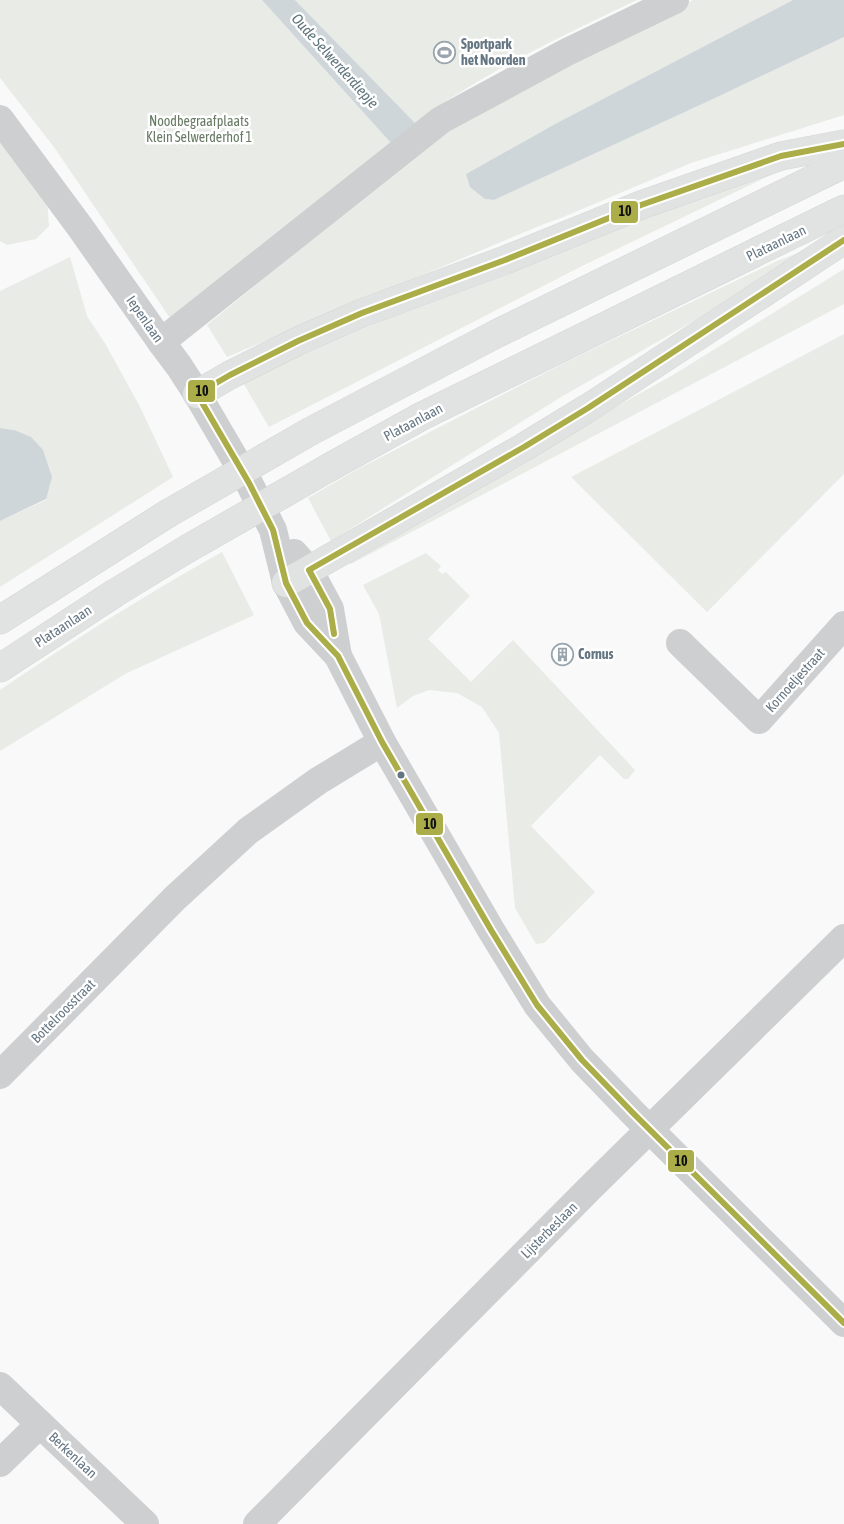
<svg xmlns="http://www.w3.org/2000/svg" width="844" height="1524" viewBox="0 0 844 1524" font-family="'Asap Condensed',sans-serif">
	<style>
		.green { fill: #e8ebe6 }
		.water { fill: #ced6d9 }
		.lines { fill: none; stroke-linecap: round; stroke-linejoin: round }
		.highway-casing { stroke: #d5d6d6; stroke-width: 29 }
		.minor { stroke: #cecfd0; stroke-width: 28 }
		.highway { stroke: #e1e2e2; stroke-width: 28 }
		.highway-bridge-casing { stroke: #d5d6d6; stroke-width: 29; stroke-linecap: butt }
		.highway-bridge { stroke: #e1e2e2; stroke-width: 28 }
		.bus-1-casing { stroke: #fff; stroke-width: 10 }
		.bus-1 { stroke: #aaad48; stroke-width: 6 }
		.bus-dot { fill: #657683; stroke: #fff; stroke-width: 2 }
		.labels { text-anchor: middle; stroke-width: 5; stroke-linejoin: round; paint-order: stroke }
		.poi-label { font-size: 14px; font-weight: bold; fill: #657683; stroke: #fff; text-anchor: start }
		.park-label { font-size: 14px; fill: #687a64; stroke: #fff }
		.street-label { font-size: 14px; fill: #657683; stroke: #fff }
		.water-label { font-size: 15px; font-style: italic; fill: #60757c; stroke: #fff }
		.line-badge { stroke: #fff; stroke-width: 2 }
		.pale-badge-label { font-size: 14px; text-anchor: middle; font-weight: bold; fill: #111 }
	</style>
	<rect width="100%" height="100%" fill="#f9f9f9"/>
	<g class="green">
		<polygon points="0,0 262,0 391,143 170,318 54,147 0,78"/>
		<path d="M 295,0 L 637,0 C 561,36 483,73 415,123 Z"/>
		<polygon points="693,0 793,0 555,124 466,174 485,199 494,200 713,99 844,37 844,115 691,163 561,218 544,224 227,357 207,325 451,126 585,52"/>
		<polygon points="0,137 47,199 49,226 36,239 7,245 0,241"/>
		<polygon points="804,159 586,264 269,427 242,381 436,297 575,241"/>
		<polygon points="844,235 561,397 331,541 308,498 358,469 566,362 777,261"/>
		<polygon points="70,257 87,316 106,345 140,407 173,477 0,587 0,521 46,500 14,430 0,428 0,291"/>
		<polygon points="844,269 844,304 351,564 347,557 673,375"/>
		<polygon points="844,334 844,474 707,612 571,477"/>
		<path d="M 222,552 L 254,615 L 125,674 L 0,751 L 0,690 C 72,641 145,595 222,552 Z"/>
		<polygon points="426,553 441,566 438,570 442,574 446,572 470,596 428,639 471,682 513,640 635,770 628,779 624,779 600,755 531,826 595,892 544,943 536,944 515,908 499,733 482,707 457,693 429,690 413,696 397,708 379,614 363,585"/>
	</g>
	<g class="water">
		<polygon points="262,0 295,0 415,123 391,143"/>
		<polygon points="793,0 844,0 844,37 713,99 494,200 485,199 470,187 466,174 555,124"/>
		<polygon points="0,428 14,430 31,437 43,450 52,477 46,499 0,521"/>
	</g>
	<g class="lines">
		<defs>
			<g id="highway">
				<polyline points="197,394 230,375 298,341 362,313 505,260 641,205 781,156 844,144"/>
				<polyline points="311,431 496,334 844,164"/>
				<polyline points="330,467 422,416 844,209"/>
				<polyline points="286,583 524,447 588,408 844,240"/>
				<polyline points="0,620 167,514"/>
				<polyline points="0,668 115,593 187,549"/>
			</g>
		</defs>
		<use href="#highway" class="highway-casing"/>
		<g class="minor">
			<polyline points="0,119 80,227 161,342 179,366 197,394 249,483 273,530 286,583 307,623 338,656 382,742 491,930 537,1005 582,1060 633,1113 844,1323"/>
			<polyline points="161,342 441,120 567,52 675,0"/>
			<polyline points="294,553 309,570 330,609 338,656"/>
			<polyline points="680,643 759,720 844,625"/>
			<polyline points="0,1075 175,898 248,831 318,781 382,742"/>
			<polyline points="0,1386 145,1524"/>
			<polyline points="0,1463 40,1424"/>
			<polyline points="257,1524 590,1188 844,938"/>
		</g>
		<use href="#highway" class="highway"/>
		<defs>
			<g id="highway-bridge">
				<polyline points="167,514 311,431"/>
				<polyline points="187,549 330,467"/>
			</g>
		</defs>
		<use href="#highway-bridge" class="highway-bridge-casing"/>
		<use href="#highway-bridge" class="highway-bridge"/>
		<defs>
			<g id="bus-1">
				<polyline points="844,144 781,156 641,205 505,260 362,313 298,341 230,375 197,394 249,483 273,530 286,583 307,623 338,656 382,742 491,930 537,1005 582,1060 633,1113 844,1323"/>
				<polyline points="334,634 330,609 309,570 524,447 588,408 844,240"/>
			</g>
		</defs>
		<use href="#bus-1" class="bus-1-casing"/>
		<use href="#bus-1" class="bus-1"/>
	</g>
	<defs>
		<symbol id="stadium-ring" viewBox="-11 -11 22 22"><circle r="9.5" fill="#fff" stroke="#99a4ac" stroke-width="1.5"/><path d="M0-5a6.5 5 0 1 0 0 10a6.5 5 0 1 0 0-10ZM-3.5-1.8h7v3.6h-7Z" fill="#99a4ac"/></symbol>
		<symbol id="building-ring" viewBox="-11 -11 22 22"><circle r="9.5" fill="#fff" stroke="#99a4ac" stroke-width="1.5"/><path d="M-4-6H4V6H1V3H-1V6H-4ZM-2.5-4.3h1.7v1.8h-1.7ZM.8-4.3h1.7v1.8H.8ZM-2.5-1h1.7V.8h-1.7ZM.8-1h1.7V.8H.8Z" fill="#99a4ac"/></symbol>
	</defs>
	<g fill-rule="evenodd">
		<use href="#stadium-ring" x="432" y="40" width="25" height="25"/>
		<use href="#building-ring" x="550" y="642" width="25" height="25"/>
	</g>
	<circle class="bus-dot" cx="401" cy="775" r="4.5"/>
	<g class="labels">
		<g class="poi-label">
			<text x="461" y="49">Sportpark<tspan x="461" dy="16">het Noorden</tspan></text>
			<text x="578" y="659">Cornus</text>
		</g>
		<g class="park-label">
			<text x="199" y="126">Noodbegraafplaats<tspan x="199" dy="16">Klein Selwerderhof 1</tspan></text>
		</g>
		<g class="street-label">
			<text transform="translate(776 243) rotate(-26)" y="5">Plataanlaan</text>
			<text transform="translate(145 319) rotate(55)" y="5">Iepenlaan</text>
			<text transform="translate(413 422) rotate(-28)" y="5">Plataanlaan</text>
			<text transform="translate(63 626) rotate(-33)" y="5">Plataanlaan</text>
			<text transform="translate(795 680) rotate(-48)" y="5">Kornoeljestraat</text>
			<text transform="translate(63 1011) rotate(-45)" y="5">Bottelroosstraat</text>
			<text transform="translate(549 1230) rotate(-45)" y="5">Lijsterbeslaan</text>
			<text transform="translate(73 1455) rotate(43)" y="5">Berkenlaan</text>
		</g>
		<g class="water-label">
			<text transform="translate(335 61) rotate(48)" y="5">Oude Selwerderdiepje</text>
		</g>
	</g>
	<g class="line-badge">
		<rect x="610" y="200" width="29" height="24" rx="5" fill="#aaad48"/>
		<rect x="187" y="379" width="29" height="24" rx="5" fill="#aaad48"/>
		<rect x="415" y="812" width="29" height="24" rx="5" fill="#aaad48"/>
		<rect x="667" y="1149" width="28" height="24" rx="5" fill="#aaad48"/>
	</g>
	<g class="pale-badge-label">
		<text x="625" y="216">10</text>
		<text x="202" y="396">10</text>
		<text x="430" y="829">10</text>
		<text x="681" y="1166">10</text>
	</g>
</svg>
